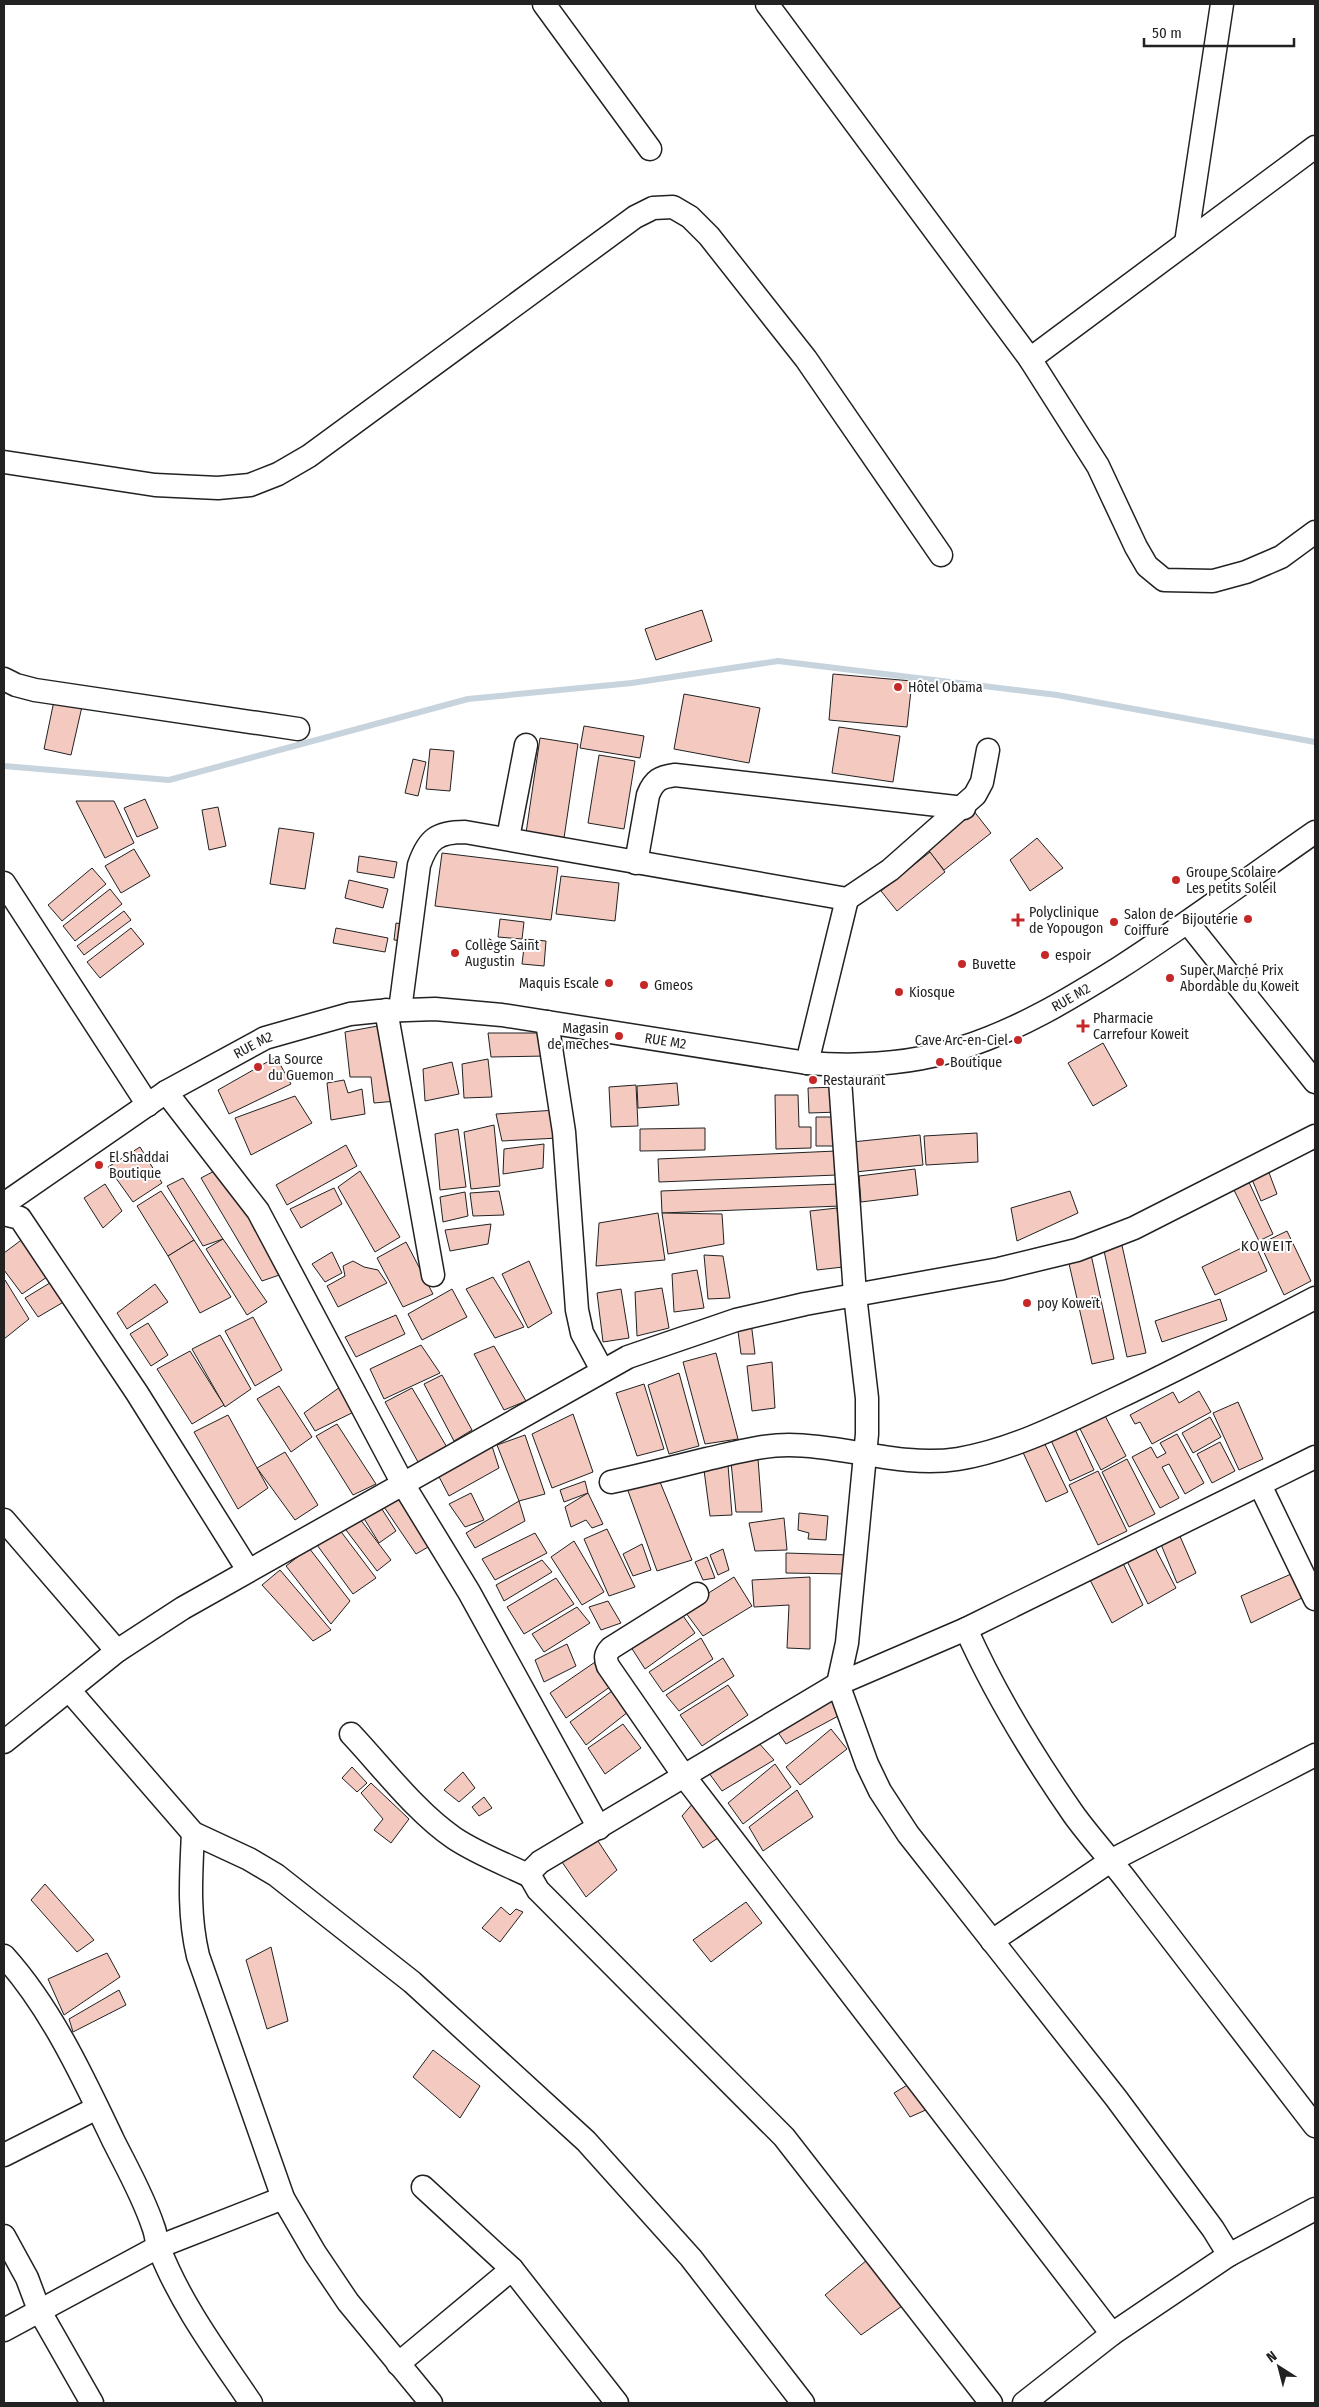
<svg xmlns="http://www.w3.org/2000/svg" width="1319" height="2407" viewBox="0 0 1319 2407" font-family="'Fira Sans Condensed',sans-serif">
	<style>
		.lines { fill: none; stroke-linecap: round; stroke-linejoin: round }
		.stream { stroke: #c7d3dd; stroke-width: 6 }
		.building { fill: #f3c9c0; stroke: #222 }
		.minor-casing { stroke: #222; stroke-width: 25 }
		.minor { stroke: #fff; stroke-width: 22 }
		.poi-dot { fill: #c62828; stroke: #fff; stroke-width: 2 }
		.labels { text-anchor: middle; stroke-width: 4; stroke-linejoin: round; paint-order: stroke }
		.poi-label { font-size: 14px; fill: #222; stroke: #fff; text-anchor: start }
		.street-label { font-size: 14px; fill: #222; stroke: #fff }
		.neighbourhood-label { font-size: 15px; letter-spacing: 1px; fill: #222; stroke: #fff }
	</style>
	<rect width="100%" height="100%" fill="#fff"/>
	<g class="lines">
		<polyline class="stream" points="4,766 169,780 468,699 632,683 778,661 1057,695 1315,742"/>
	</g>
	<g class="building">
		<polygon points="702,610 712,641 656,660 645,629"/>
		<polygon points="833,674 912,681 907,727 829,720"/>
		<polygon points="684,694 760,708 749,763 674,749"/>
		<polygon points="55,696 83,702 71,755 44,749"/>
		<polygon points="584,726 644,736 640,758 580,748"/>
		<polygon points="839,727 900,736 893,782 832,773"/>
		<polygon points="540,738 578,744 564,838 526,833"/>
		<polygon points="430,749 454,751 450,791 426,789"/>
		<polygon points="599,755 635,761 624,829 588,823"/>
		<polygon points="413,759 426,762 418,796 405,793"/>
		<polygon points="145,799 158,828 137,837 124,808"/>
		<polygon points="76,801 114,801 134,843 105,858"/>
		<polygon points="218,807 226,846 209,850 202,810"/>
		<polygon points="973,810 991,833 944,870 925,846"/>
		<polygon points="279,828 314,833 305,889 270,884"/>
		<polygon points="1037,838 1063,868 1030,891 1010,860"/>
		<polygon points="134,849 150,876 121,893 105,866"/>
		<polygon points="930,852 945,872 897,911 881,891"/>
		<polygon points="442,853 558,867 551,920 435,906"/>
		<polygon points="359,856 397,862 394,878 357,872"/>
		<polygon points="92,868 106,884 62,921 48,905"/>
		<polygon points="561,876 619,883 615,921 556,914"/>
		<polygon points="349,880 388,889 383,908 345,898"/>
		<polygon points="110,889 122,904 75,941 63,926"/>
		<polygon points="124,911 131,920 84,955 77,946"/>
		<polygon points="500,919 524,922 522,939 498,937"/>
		<polygon points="396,923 409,925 407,941 394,940"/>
		<polygon points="131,928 144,944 100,978 87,962"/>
		<polygon points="336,928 388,938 385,952 333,943"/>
		<polygon points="525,939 546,941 544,966 522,964"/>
		<polygon points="383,1025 397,1101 374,1103 371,1077 350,1077 345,1032"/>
		<polygon points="488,1033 543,1033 547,1056 491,1057"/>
		<polygon points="1103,1043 1127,1086 1093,1106 1068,1063"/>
		<polygon points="276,1057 291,1084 229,1114 218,1090"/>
		<polygon points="488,1059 492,1097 464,1098 462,1064"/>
		<polygon points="452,1062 459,1094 425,1101 423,1069"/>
		<polygon points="344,1080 348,1093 362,1089 365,1114 331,1120 327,1083"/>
		<polygon points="677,1083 679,1105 638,1108 637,1086"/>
		<polygon points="636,1085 638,1126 611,1127 609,1087"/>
		<polygon points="838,1087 839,1112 809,1113 808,1088"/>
		<polygon points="775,1095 798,1095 799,1127 811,1127 811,1148 776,1149"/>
		<polygon points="295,1096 312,1123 251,1155 235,1118"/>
		<polygon points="556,1110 558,1138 502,1141 496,1114"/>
		<polygon points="816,1117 836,1117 837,1146 816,1146"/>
		<polygon points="494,1125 500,1186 471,1189 464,1132"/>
		<polygon points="705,1128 705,1150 640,1151 640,1129"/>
		<polygon points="458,1129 466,1187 440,1190 435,1134"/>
		<polygon points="977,1133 978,1162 926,1165 924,1136"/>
		<polygon points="920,1135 923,1165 855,1172 852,1142"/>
		<polygon points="544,1144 543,1168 503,1174 504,1149"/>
		<polygon points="346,1145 357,1166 287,1205 276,1185"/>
		<polygon points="140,1147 162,1183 133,1202 108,1167"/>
		<polygon points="836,1151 837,1175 659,1182 658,1159"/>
		<polygon points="220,1168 285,1273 262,1281 201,1178"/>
		<polygon points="915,1169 918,1195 861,1202 859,1176"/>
		<polygon points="1268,1170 1277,1194 1261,1201 1251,1177"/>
		<polygon points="360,1171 400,1237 375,1252 338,1187"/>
		<polygon points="183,1178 223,1239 203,1246 167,1186"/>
		<polygon points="1247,1178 1273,1234 1259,1241 1232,1186"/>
		<polygon points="105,1184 122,1211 103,1228 84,1198"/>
		<polygon points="839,1184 840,1206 662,1213 661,1191"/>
		<polygon points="334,1188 342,1204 301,1228 290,1209"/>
		<polygon points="161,1191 194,1240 168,1256 137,1206"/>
		<polygon points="499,1191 504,1215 473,1216 470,1193"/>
		<polygon points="1070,1191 1078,1213 1017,1241 1011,1208"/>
		<polygon points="465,1192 468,1216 443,1222 440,1197"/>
		<polygon points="837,1208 843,1267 817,1270 810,1211"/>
		<polygon points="658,1213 665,1260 596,1266 599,1223"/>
		<polygon points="662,1213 722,1214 724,1244 668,1254"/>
		<polygon points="491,1224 488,1244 450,1251 445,1230"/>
		<polygon points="1287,1231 1311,1281 1284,1295 1260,1244"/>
		<polygon points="24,1238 50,1275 22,1294 4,1270 4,1253"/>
		<polygon points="223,1239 267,1302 247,1315 206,1249"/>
		<polygon points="194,1240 231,1297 200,1313 168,1256"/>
		<polygon points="1121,1241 1146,1353 1127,1357 1103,1246"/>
		<polygon points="406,1242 433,1294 403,1307 377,1258"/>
		<polygon points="1254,1242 1267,1271 1215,1295 1202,1267"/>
		<polygon points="1090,1250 1114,1359 1092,1364 1067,1255"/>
		<polygon points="332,1252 342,1273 325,1282 312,1264"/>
		<polygon points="704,1255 723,1256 730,1298 708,1299"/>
		<polygon points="353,1261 364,1267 378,1270 387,1283 338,1307 327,1286 345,1276 343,1266"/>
		<polygon points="529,1261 552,1313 528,1328 502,1274"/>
		<polygon points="697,1270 704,1308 674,1312 672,1274"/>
		<polygon points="493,1277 524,1327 495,1338 466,1289"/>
		<polygon points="5,1280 29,1319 4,1339 4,1281"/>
		<polygon points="53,1281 67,1300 38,1317 25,1298"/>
		<polygon points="155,1284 168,1302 127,1329 117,1313"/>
		<polygon points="662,1288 669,1328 637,1336 635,1292"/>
		<polygon points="452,1289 467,1317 422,1340 408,1314"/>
		<polygon points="621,1289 629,1338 603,1342 597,1293"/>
		<polygon points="1220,1299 1227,1320 1162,1342 1155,1321"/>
		<polygon points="396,1315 405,1334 356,1357 345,1337"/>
		<polygon points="253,1317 282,1370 255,1386 225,1331"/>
		<polygon points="751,1322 755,1354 741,1354 737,1324"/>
		<polygon points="148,1323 168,1355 151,1366 130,1334"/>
		<polygon points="220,1335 251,1389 225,1407 192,1349"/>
		<polygon points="421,1345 440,1373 384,1399 370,1369"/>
		<polygon points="494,1346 526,1401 504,1410 474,1354"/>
		<polygon points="190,1351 224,1405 192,1424 157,1369"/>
		<polygon points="716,1353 738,1439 705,1444 683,1362"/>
		<polygon points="772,1362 775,1408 752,1411 747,1366"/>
		<polygon points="679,1373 699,1446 669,1454 648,1385"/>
		<polygon points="442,1375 472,1430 454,1441 424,1384"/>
		<polygon points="347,1382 360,1409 315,1431 304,1413"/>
		<polygon points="644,1384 664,1449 637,1456 616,1393"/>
		<polygon points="279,1386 312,1437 291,1452 257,1399"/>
		<polygon points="412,1388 448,1449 418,1462 385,1402"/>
		<polygon points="1199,1391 1211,1412 1152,1444 1140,1422 1135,1424 1130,1415 1173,1392 1179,1403"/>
		<polygon points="1238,1402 1263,1459 1239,1470 1213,1413"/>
		<polygon points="1101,1408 1126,1456 1101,1470 1076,1421"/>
		<polygon points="573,1414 593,1472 552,1488 532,1434"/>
		<polygon points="228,1415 268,1488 238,1509 194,1432"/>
		<polygon points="1210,1417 1221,1437 1193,1453 1182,1433"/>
		<polygon points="1072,1423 1094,1470 1070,1481 1048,1434"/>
		<polygon points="337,1424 376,1484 353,1495 316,1436"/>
		<polygon points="1177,1434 1204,1483 1185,1494 1169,1464 1162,1467 1179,1498 1160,1508 1132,1457 1151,1447 1157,1458 1166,1453 1160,1443"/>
		<polygon points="525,1435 545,1494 519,1501 497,1445"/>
		<polygon points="1041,1436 1068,1492 1046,1502 1020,1446"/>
		<polygon points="1220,1442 1235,1471 1212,1483 1197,1454"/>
		<polygon points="491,1443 499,1468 449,1496 436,1471"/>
		<polygon points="285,1452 318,1505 295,1520 257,1468"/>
		<polygon points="758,1459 762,1512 736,1512 731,1462"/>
		<polygon points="1127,1459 1155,1514 1129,1527 1102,1472"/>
		<polygon points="728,1465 732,1515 710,1516 704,1470"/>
		<polygon points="1098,1471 1127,1531 1098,1545 1069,1485"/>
		<polygon points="658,1477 692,1560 657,1571 627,1488"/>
		<polygon points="585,1481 588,1493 564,1502 560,1490"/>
		<polygon points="401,1490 435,1543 416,1554 380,1501"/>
		<polygon points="471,1493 484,1520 465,1527 449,1504"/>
		<polygon points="588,1493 603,1524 592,1528 586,1520 571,1527 565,1507"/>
		<polygon points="519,1501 525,1521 475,1548 466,1533"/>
		<polygon points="378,1503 396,1531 379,1543 360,1512"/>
		<polygon points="799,1513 828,1516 826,1540 808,1539 809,1533 798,1530"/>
		<polygon points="357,1515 391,1560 377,1571 343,1526"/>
		<polygon points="784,1518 787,1550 755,1551 749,1523"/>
		<polygon points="339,1529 376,1578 353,1594 317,1545"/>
		<polygon points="607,1529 635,1587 609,1596 584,1539"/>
		<polygon points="535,1533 547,1553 495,1580 482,1559"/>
		<polygon points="1179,1534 1196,1573 1177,1583 1160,1542"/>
		<polygon points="574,1541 604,1592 582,1605 551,1557"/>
		<polygon points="642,1544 651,1570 633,1576 623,1554"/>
		<polygon points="1153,1544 1176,1588 1148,1604 1126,1559"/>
		<polygon points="309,1548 350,1601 331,1624 286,1566"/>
		<polygon points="723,1549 729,1570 718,1575 710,1555"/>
		<polygon points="786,1553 850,1555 848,1574 786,1573"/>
		<polygon points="707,1557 715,1578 703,1580 695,1562"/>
		<polygon points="1121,1559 1143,1605 1112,1623 1087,1574"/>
		<polygon points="542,1560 552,1572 504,1601 496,1585"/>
		<polygon points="280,1570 331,1630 313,1641 262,1585"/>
		<polygon points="1298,1571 1308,1595 1251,1623 1241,1596"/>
		<polygon points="734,1577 752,1606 703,1636 683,1609"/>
		<polygon points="810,1577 810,1649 787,1648 789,1605 754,1607 752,1580"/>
		<polygon points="556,1578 574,1604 524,1634 507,1607"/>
		<polygon points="608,1601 621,1623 601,1630 589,1607"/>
		<polygon points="577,1607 590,1623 544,1652 532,1634"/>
		<polygon points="679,1610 695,1633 645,1669 629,1644"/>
		<polygon points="701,1638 713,1659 663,1692 649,1672"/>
		<polygon points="567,1644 576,1666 544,1682 535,1660"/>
		<polygon points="723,1658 734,1676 679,1711 666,1695"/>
		<polygon points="598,1660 614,1684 566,1718 550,1693"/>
		<polygon points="728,1685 748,1715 702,1746 680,1715"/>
		<polygon points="612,1691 628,1712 586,1745 570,1722"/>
		<polygon points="827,1696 842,1714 786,1744 775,1728"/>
		<polygon points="623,1724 641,1748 605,1774 588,1748"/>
		<polygon points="831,1729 847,1749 800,1785 786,1767"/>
		<polygon points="757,1741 774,1760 722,1791 706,1769"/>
		<polygon points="775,1764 791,1787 743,1824 728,1803"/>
		<polygon points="352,1767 367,1783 357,1792 342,1778"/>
		<polygon points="463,1772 475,1788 459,1802 444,1790"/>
		<polygon points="371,1783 409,1819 391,1843 374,1830 383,1819 361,1793"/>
		<polygon points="797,1790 813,1817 763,1851 749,1827"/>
		<polygon points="484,1797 492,1808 479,1816 472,1807"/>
		<polygon points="694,1802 718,1838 703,1848 682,1816"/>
		<polygon points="594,1835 617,1870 586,1897 562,1862"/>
		<polygon points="45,1884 94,1940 77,1952 31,1900"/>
		<polygon points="746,1902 762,1923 711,1962 693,1940"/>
		<polygon points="501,1907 510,1915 516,1909 523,1912 500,1942 482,1928"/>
		<polygon points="271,1947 288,2021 267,2029 246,1960"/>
		<polygon points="107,1953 120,1977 64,2015 48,1979"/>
		<polygon points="119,1990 126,2005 73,2032 69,2019"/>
		<polygon points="433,2050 480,2086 460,2118 413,2077"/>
		<polygon points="909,2084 928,2109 910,2117 894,2093"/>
		<polygon points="867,2260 905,2304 861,2335 825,2295"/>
	</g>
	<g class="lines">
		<defs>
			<g id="minor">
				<polyline points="544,4 650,149"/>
				<polyline points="767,4 1030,359 1098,466 1136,547 1147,566 1164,580 1213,581 1246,572 1281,557 1315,532"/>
				<polyline points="1186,243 1222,4"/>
				<polyline points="1030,359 1315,147"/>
				<polyline points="4,462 155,485 218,488 250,485 278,474 309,456 635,217 653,208 673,207 690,217 709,236 806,359 941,555"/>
				<polyline points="4,679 16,685 35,690 298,729"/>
				<polyline points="508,838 526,745"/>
				<path d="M 636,863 L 648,795 C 654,780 660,777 675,775 L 964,808"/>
				<polyline points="4,883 148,1105"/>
				<polyline points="1188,923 1315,1082"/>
				<polyline points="386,1010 433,1275"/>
				<path d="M 400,1010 L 419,865 C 428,839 437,832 465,832 L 847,899 L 890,870 L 975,795 L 982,782 L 988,750"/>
				<polyline points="547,1022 564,1132 577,1310 582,1333 602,1370"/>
				<polyline points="807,1063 847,899"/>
				<polyline points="839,1065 855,1295 867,1398 867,1434 847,1643 838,1684 867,1764 880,1791 908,1834 1116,2098 1213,2229 1229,2255"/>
				<polyline points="166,1092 258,1211 403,1484 469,1592 599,1828"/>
				<path id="s1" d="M 4,1204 L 166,1092 L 265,1038 L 350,1014 L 379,1011 L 435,1009 L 502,1015 L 807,1063 C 857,1067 912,1064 961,1048 C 1018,1030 1068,1000 1119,968 C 1186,925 1250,877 1315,832"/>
				<polyline points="4,1214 20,1218 137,1393 248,1570"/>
				<path d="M 611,1482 C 643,1475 675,1467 707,1459 C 734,1453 761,1445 789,1445 C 845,1445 901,1468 958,1459 C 1012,1450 1063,1424 1113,1400 C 1181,1368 1248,1333 1315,1298"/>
				<polyline points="1260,1485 1315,1599"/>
				<polyline points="4,1520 117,1651"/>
				<path d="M 697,1594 L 611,1648 C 605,1654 605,1658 608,1666 L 684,1776 L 1112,2334"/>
				<path d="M 966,1629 C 995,1694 1033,1756 1074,1815 C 1093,1841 1114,1863 1133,1889 C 1194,1968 1254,2047 1315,2126"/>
				<polyline points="69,1690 193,1833 249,1859 276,1875 412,1982 586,2141 691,2258 803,2403"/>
				<path d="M 351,1734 C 383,1768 416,1812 454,1838 C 478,1854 505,1864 530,1876"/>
				<polyline points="4,1742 117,1651 183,1608 628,1357 736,1320 805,1304 999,1269 1077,1250 1134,1228 1315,1136"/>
				<path d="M 193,1833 C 191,1875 188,1914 198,1956 L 283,2198 L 315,2253 L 348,2302 L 431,2403"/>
				<polyline points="992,1941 1112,1860 1315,1755"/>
				<path d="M 4,1956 C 51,2008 83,2077 113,2140 C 127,2168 143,2196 153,2226 C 156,2233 156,2241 159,2248 C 180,2303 218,2354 251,2403"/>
				<polyline points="4,2155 97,2108"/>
				<polyline points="423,2187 512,2269 617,2403"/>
				<polyline points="4,2236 27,2278 39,2310 92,2403"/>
				<polyline points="4,2330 158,2247 283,2198"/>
				<polyline points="398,2364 512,2269"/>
				<polyline points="991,2403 784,2137 538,1890 530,1876 533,1869 540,1862 838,1684 966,1629 1315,1457"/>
				<polyline points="1024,2403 1112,2334 1229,2255 1315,2209"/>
			</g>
		</defs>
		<use href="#minor" class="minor-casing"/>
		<use href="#minor" class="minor"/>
	</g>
	<g class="poi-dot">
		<circle cx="898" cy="687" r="5"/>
		<circle cx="1176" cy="880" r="5"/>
		<circle cx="1248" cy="919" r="5"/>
		<path d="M1015.5 912.5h5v5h5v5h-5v5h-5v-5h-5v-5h5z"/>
		<circle cx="1114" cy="922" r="5"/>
		<circle cx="455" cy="953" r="5"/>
		<circle cx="1045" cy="955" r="5"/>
		<circle cx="962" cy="964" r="5"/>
		<circle cx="1170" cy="978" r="5"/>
		<circle cx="609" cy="983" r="5"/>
		<circle cx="644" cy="985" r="5"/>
		<circle cx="899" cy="992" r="5"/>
		<path d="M1080.5 1018.5h5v5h5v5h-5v5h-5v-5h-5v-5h5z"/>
		<circle cx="619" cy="1036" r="5"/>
		<circle cx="1018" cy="1040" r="5"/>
		<circle cx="940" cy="1062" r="5"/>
		<circle cx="258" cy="1067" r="5"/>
		<circle cx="813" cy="1080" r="5"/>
		<circle cx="99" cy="1165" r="5"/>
		<circle cx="1027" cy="1303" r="5"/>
	</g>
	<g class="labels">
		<g class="poi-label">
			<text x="908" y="692">Hôtel Obama</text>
			<text x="1186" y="877">Groupe Scolaire<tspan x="1186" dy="16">Les petits Soleil</tspan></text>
			<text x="1029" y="917">Polyclinique<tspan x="1029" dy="16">de Yopougon</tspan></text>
			<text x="1124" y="919">Salon de<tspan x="1124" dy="16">Coiffure</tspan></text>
			<text x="1238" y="924" text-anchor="end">Bijouterie</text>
			<text x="465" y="950">Collège Saint<tspan x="465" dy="16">Augustin</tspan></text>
			<text x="1055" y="960">espoir</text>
			<text x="972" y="969">Buvette</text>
			<text x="1180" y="975">Super Marché Prix<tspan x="1180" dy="16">Abordable du Koweit</tspan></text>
			<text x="599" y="988" text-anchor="end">Maquis Escale</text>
			<text x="654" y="990">Gmeos</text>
			<text x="909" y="997">Kiosque</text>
			<text x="1093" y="1023">Pharmacie<tspan x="1093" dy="16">Carrefour Koweit</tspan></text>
			<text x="609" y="1033" text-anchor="end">Magasin<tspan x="609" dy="16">de meches</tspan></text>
			<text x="1008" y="1045" text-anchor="end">Cave Arc-en-Ciel</text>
			<text x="268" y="1064">La Source<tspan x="268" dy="16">du Guemon</tspan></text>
			<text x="950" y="1067">Boutique</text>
			<text x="823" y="1085">Restaurant</text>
			<text x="109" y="1162">El Shaddai<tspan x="109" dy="16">Boutique</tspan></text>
			<text x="1037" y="1308">poy Koweït</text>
		</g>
		<g class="street-label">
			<text dy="5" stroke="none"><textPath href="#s1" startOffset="1136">RUE M2</textPath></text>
			<text dy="5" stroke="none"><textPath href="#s1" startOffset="716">RUE M2</textPath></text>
			<text dy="5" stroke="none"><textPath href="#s1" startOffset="296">RUE M2</textPath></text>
		</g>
		<g class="neighbourhood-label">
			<text x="1267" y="1251">KOWEIT</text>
		</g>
	</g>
	<rect width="1319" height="2407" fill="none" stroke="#222222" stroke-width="10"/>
	<g transform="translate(1279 2367) rotate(324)" stroke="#ffffff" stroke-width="4" paint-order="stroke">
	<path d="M0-4L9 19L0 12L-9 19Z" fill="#222222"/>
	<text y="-8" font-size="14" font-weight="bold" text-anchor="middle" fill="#222222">N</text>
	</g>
	<path d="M1144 38v8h150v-8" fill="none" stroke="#222222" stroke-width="2.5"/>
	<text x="1152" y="38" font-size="15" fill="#222222" stroke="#ffffff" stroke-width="4" paint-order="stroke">50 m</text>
</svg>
